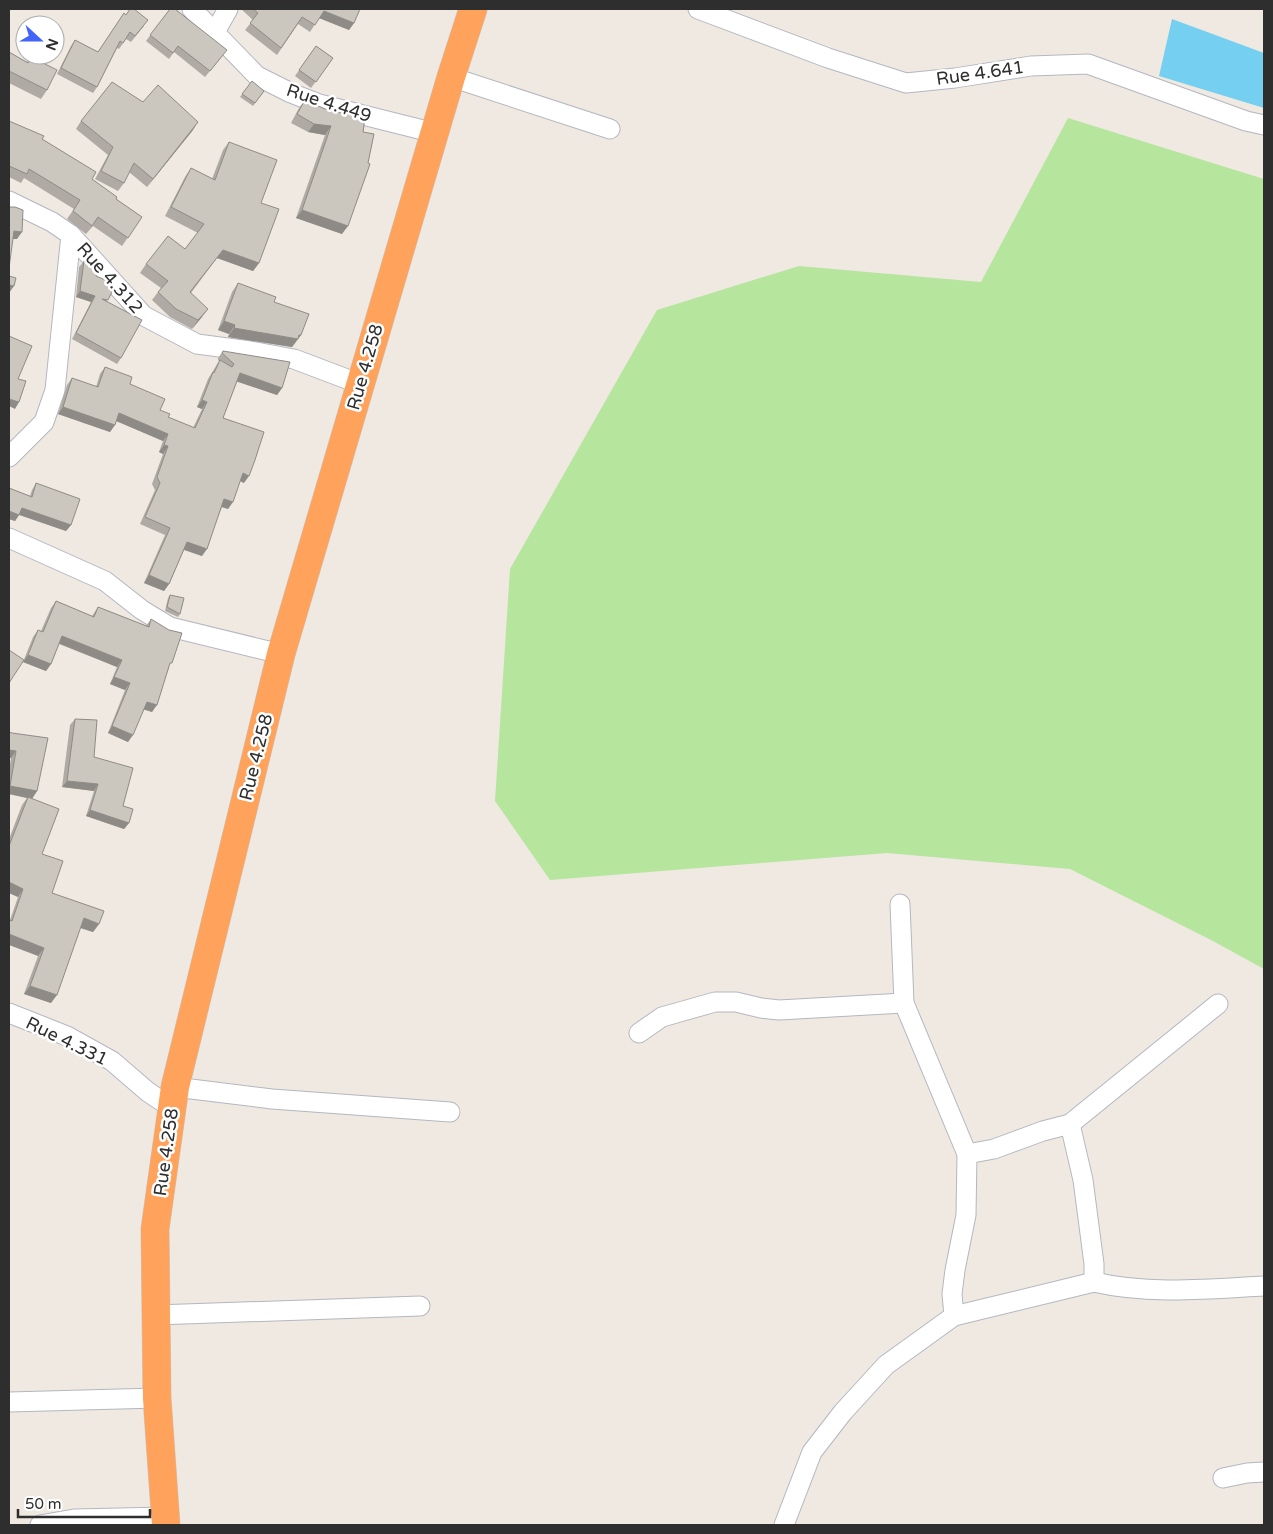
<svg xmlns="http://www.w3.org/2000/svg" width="1273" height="1534" viewBox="0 0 1273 1534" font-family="'Varela Round',sans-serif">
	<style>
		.green { fill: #b6e59e }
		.water { fill: #75cff0 }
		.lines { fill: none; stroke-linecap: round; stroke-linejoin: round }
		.minor-casing { stroke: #b4b7c1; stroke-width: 21 }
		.highway-casing { stroke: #c9c9c9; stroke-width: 29 }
		.minor { stroke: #fff; stroke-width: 19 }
		.highway { stroke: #ffa35c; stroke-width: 28 }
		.wall { fill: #afaba4 }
		.shaded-wall { fill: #8e8b86 }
		.building { fill: #cbc7bf; stroke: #8e8b86 }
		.labels { text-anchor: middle; stroke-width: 5; stroke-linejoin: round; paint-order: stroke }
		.street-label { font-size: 18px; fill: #2e2e2e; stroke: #fff }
	</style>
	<rect width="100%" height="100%" fill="#efe9e1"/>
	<polygon class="green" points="1068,118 1264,179 1264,969 1211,940 1070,869 887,853 550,880 495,801 510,569 657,310 799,266 981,282"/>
	<polygon class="water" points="1172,19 1264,53 1264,108 1159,76"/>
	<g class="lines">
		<defs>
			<g id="minor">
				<polyline points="192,9 257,76 291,93 319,104 435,133"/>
				<polyline points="698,9 828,58 906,83 955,78 1031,66 1088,64 1246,121 1264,125"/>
				<polyline points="215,32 228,9"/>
				<polyline points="451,77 610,129"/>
				<polyline points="9,201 52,222 71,235 144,316 197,344 250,351 294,359 360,384"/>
				<polyline points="9,457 44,422 55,390 71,235"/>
				<polyline points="9,538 105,581 142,610 170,627 281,654"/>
				<polyline points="900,904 904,1003 967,1154 994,1149 1043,1131 1070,1124 1218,1004"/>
				<polyline points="9,1013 67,1036 112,1061 148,1092 172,1108"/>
				<polyline points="639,1033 662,1017 715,1002 736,1002 761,1008 779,1010 904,1003"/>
				<polyline points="175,1087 272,1099 450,1112"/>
				<polyline points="1070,1124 1083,1180 1094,1264 1094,1282"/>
				<polyline points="155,1315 420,1306"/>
				<polyline points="954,1316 952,1294 955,1270 966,1215 967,1154"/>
				<polyline points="9,1402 157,1398"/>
				<polyline points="1223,1478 1247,1473 1264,1472"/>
				<polyline points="40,1525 74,1519 166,1517"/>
				<path d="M 784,1525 L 812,1452 L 843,1412 L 886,1365 L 954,1316 L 1094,1282 C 1149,1295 1208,1289 1264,1286"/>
			</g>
			<polyline id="highway" points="166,1525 157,1398 155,1229 175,1087 281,654 451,77 473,9"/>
		</defs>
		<use href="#minor" class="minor-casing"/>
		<use href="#highway" class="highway-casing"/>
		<use href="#minor" class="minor"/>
		<use href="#highway" class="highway"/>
	</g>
	<g class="wall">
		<polygon points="170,9 222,56 205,77 174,52 169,59 146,41"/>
		<polygon points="241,9 360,9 354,23 349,30 319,18 310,32 298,24 277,55 245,30 253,20"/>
		<polygon points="124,13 144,26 131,42 126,39 119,49 117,48 97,87 93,93 57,74 71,46 75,40 98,52"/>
		<polygon points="316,46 333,58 311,88 295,76"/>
		<polygon points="9,52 27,62 31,57 47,90 41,99 9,83"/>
		<polygon points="252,81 264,91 253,106 240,97"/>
		<polygon points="305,100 325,109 365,118 342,234 296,218 325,135 308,132 291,123 299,108"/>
		<polygon points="143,102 193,130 147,187 129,172 124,183 118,191 95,179 108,155 76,129 81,121"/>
		<polygon points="9,121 42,139 92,179 116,199 142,217 122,246 93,226 86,234 67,219 74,209 24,178 21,183 9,177"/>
		<polygon points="229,142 261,203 259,263 253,271 217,258 191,293 202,317 192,329 170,317 152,300 161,288 140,273 146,264 185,249 198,233 165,216 185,177 191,168 212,179 223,150"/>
		<polygon points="84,261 96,276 107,301 121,358 117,364 72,339 91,302 76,297 79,267"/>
		<polygon points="238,283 274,302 301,335 292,347 228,337 229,334 218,330 232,292"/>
		<polygon points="223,351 282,388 277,395 237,381 223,418 244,483 240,481 228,509 222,507 202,556 184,550 169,584 164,591 144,583 165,535 140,524 155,490 152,484 163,454 159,452 163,441 116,421 110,432 58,414 67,385 72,378 96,387 100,374 105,367 130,384 168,417 193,428 202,409 197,407 208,379 219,361 218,360 218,358"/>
		<polygon points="36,483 71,525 66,531 19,515 15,521 9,519 9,488 30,496 32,490"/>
		<polygon points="170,595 180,614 178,617 165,611 168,598"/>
		<polygon points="56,601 92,616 98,607 146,626 151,619 169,668 152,712 144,709 128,742 108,733 125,690 110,684 117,667 59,644 51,664 46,671 23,662 33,637 38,630 41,631 51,608"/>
		<polygon points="75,719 94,757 123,806 129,823 124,829 86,816 94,791 62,787 70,725"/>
		<polygon points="9,732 37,791 32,798 42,854 52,893 99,924 93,932 80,928 51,1003 24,994 38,956 10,920 18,897 9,893 9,839 22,805 27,798 9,794 9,770 11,758 9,758"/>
	</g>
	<g class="shaded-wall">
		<polygon points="324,11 354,23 349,30 319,18"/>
		<polygon points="198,122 193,130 147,187 153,179"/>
		<polygon points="314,124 331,126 325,135 308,132"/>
		<polygon points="302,210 348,226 342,234 296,218"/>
		<polygon points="14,231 22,232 17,239 9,239"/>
		<polygon points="223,250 259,263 253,271 217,258 185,301"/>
		<polygon points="9,285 14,286 9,293"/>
		<polygon points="80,291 95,296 91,302 76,297"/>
		<polygon points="208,309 202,317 192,329 198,320"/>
		<polygon points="224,321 235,325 229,334 218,330"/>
		<polygon points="234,328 301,335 292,347 228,337"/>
		<polygon points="240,373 282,388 277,395 235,381"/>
		<polygon points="9,399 19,402 15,409 9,406"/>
		<polygon points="202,400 207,402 202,409 197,407"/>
		<polygon points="63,407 115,425 110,432 58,414"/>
		<polygon points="119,413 168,434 163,441 114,420"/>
		<polygon points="164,445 168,446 163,454 159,452"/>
		<polygon points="243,473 249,476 244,483 238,480"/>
		<polygon points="224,499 233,502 228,509 219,506"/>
		<polygon points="22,508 71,525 66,531 17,514"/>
		<polygon points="9,511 19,515 15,521 9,519"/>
		<polygon points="187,542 207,549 202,556 182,549"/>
		<polygon points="149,575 169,584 164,591 144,583"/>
		<polygon points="62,636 122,660 117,667 58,643"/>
		<polygon points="28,655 51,664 46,671 23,662"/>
		<polygon points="114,677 130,683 125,690 110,684"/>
		<polygon points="147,702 157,705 152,712 142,709"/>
		<polygon points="112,726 133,735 128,742 108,733"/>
		<polygon points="9,750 16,751 11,758 9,758"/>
		<polygon points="67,781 98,784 94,791 62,787"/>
		<polygon points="10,786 37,791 32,799 9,794 9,787"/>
		<polygon points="90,810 129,823 124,829 86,816"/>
		<polygon points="9,882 23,889 18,897 9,893"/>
		<polygon points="84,918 99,924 93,932 78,927"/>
		<polygon points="9,934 44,948 38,956 9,945"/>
		<polygon points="30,986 57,995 51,1003 24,994"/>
	</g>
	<g class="building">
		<polygon points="130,9 134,9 148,20 135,36 130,32 123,43 120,41 97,87 61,68 75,40 98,52 124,13 126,15"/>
		<polygon points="170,9 175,9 227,50 210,71 178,46 173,53 150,35"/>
		<polygon points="253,9 360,9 354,23 324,11 315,25 302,17 281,48 250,23 258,13"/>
		<polygon points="316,46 333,58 316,82 299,70"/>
		<polygon points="9,52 28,63 31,57 57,70 47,90 9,71"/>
		<polygon points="252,81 264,91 255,103 242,94"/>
		<polygon points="112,82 143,102 158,85 198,122 153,179 134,163 124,183 101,171 113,147 81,121"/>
		<polygon points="305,100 325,109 365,118 363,132 374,134 368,163 370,164 348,226 302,210 331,126 314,124 297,114"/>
		<polygon points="9,121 44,136 42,139 96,172 92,179 117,197 116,199 142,217 128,238 98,217 92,226 73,211 80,200 29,169 27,174 9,166"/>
		<polygon points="229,142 277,160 261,203 279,209 259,263 223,250 190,292 208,309 198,320 176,309 158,292 168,281 146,264 168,236 185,249 204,224 171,207 191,168 215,180"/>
		<polygon points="9,207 15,207 23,210 22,232 14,231 9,268"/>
		<polygon points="84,261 92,264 98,270 96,276 108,281 114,288 108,300 102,299 142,320 121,358 76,333 95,296 80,291"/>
		<polygon points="9,276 16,278 14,286 9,285"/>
		<polygon points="238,283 276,297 274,302 309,314 301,335 299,335 298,339 234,328 235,325 224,321"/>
		<polygon points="9,336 32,346 18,379 26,381 19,402 9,399"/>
		<polygon points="223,351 290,362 282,388 240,373 223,418 264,432 255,460 249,476 243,473 233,502 224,499 207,549 187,542 169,584 149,575 170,528 145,517 160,483 157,477 168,446 164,445 168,434 119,413 115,425 63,407 72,378 98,387 105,367 132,377 130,384 165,399 160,410 170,414 168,417 195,428 207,402 202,400 213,372 214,373 220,360 232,367 234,364 222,353"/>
		<polygon points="36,483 80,499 71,525 22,508 19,515 9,511 9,488 32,497"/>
		<polygon points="170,595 184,598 180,614 167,607"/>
		<polygon points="56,601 94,617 98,607 149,627 151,619 169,630 182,633 172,663 170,663 157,705 147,702 133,735 112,726 130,683 114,677 122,660 62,636 51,664 28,655 38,630 43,632"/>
		<polygon points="9,650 24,660 9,683"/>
		<polygon points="75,719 97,720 94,757 133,768 123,806 133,809 129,823 90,810 98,784 67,781"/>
		<polygon points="9,732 12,733 48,738 37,791 10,786 16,751 9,750"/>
		<polygon points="28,797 59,809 42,854 63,861 52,893 104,911 99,924 84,918 57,995 30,986 44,948 9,934 9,920 12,921 23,889 9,882 9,846"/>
	</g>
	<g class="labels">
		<g class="street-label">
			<text transform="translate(980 73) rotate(-8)" y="6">Rue 4.641</text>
			<text transform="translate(329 103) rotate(18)" y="6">Rue 4.449</text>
			<text transform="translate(110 278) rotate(48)" y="6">Rue 4.312</text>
			<text transform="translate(365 367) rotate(-74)" y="6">Rue 4.258</text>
			<text transform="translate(256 757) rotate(-76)" y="6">Rue 4.258</text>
			<text transform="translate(67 1041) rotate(26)" y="6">Rue 4.331</text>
			<text transform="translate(166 1152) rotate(-82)" y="6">Rue 4.258</text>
		</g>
	</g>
	<rect width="1273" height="1534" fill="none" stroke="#2e2e2e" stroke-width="20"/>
	<g transform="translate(40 40) rotate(111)"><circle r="24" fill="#ffffff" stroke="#ababab"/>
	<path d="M0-4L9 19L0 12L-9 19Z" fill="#4264fb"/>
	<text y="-8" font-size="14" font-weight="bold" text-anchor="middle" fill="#2e2e2e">N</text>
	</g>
	<path d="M18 1509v8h132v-8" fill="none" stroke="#2e2e2e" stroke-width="2.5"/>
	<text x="25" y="1509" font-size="15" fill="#2e2e2e" stroke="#ffffff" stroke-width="4" paint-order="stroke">50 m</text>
</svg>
